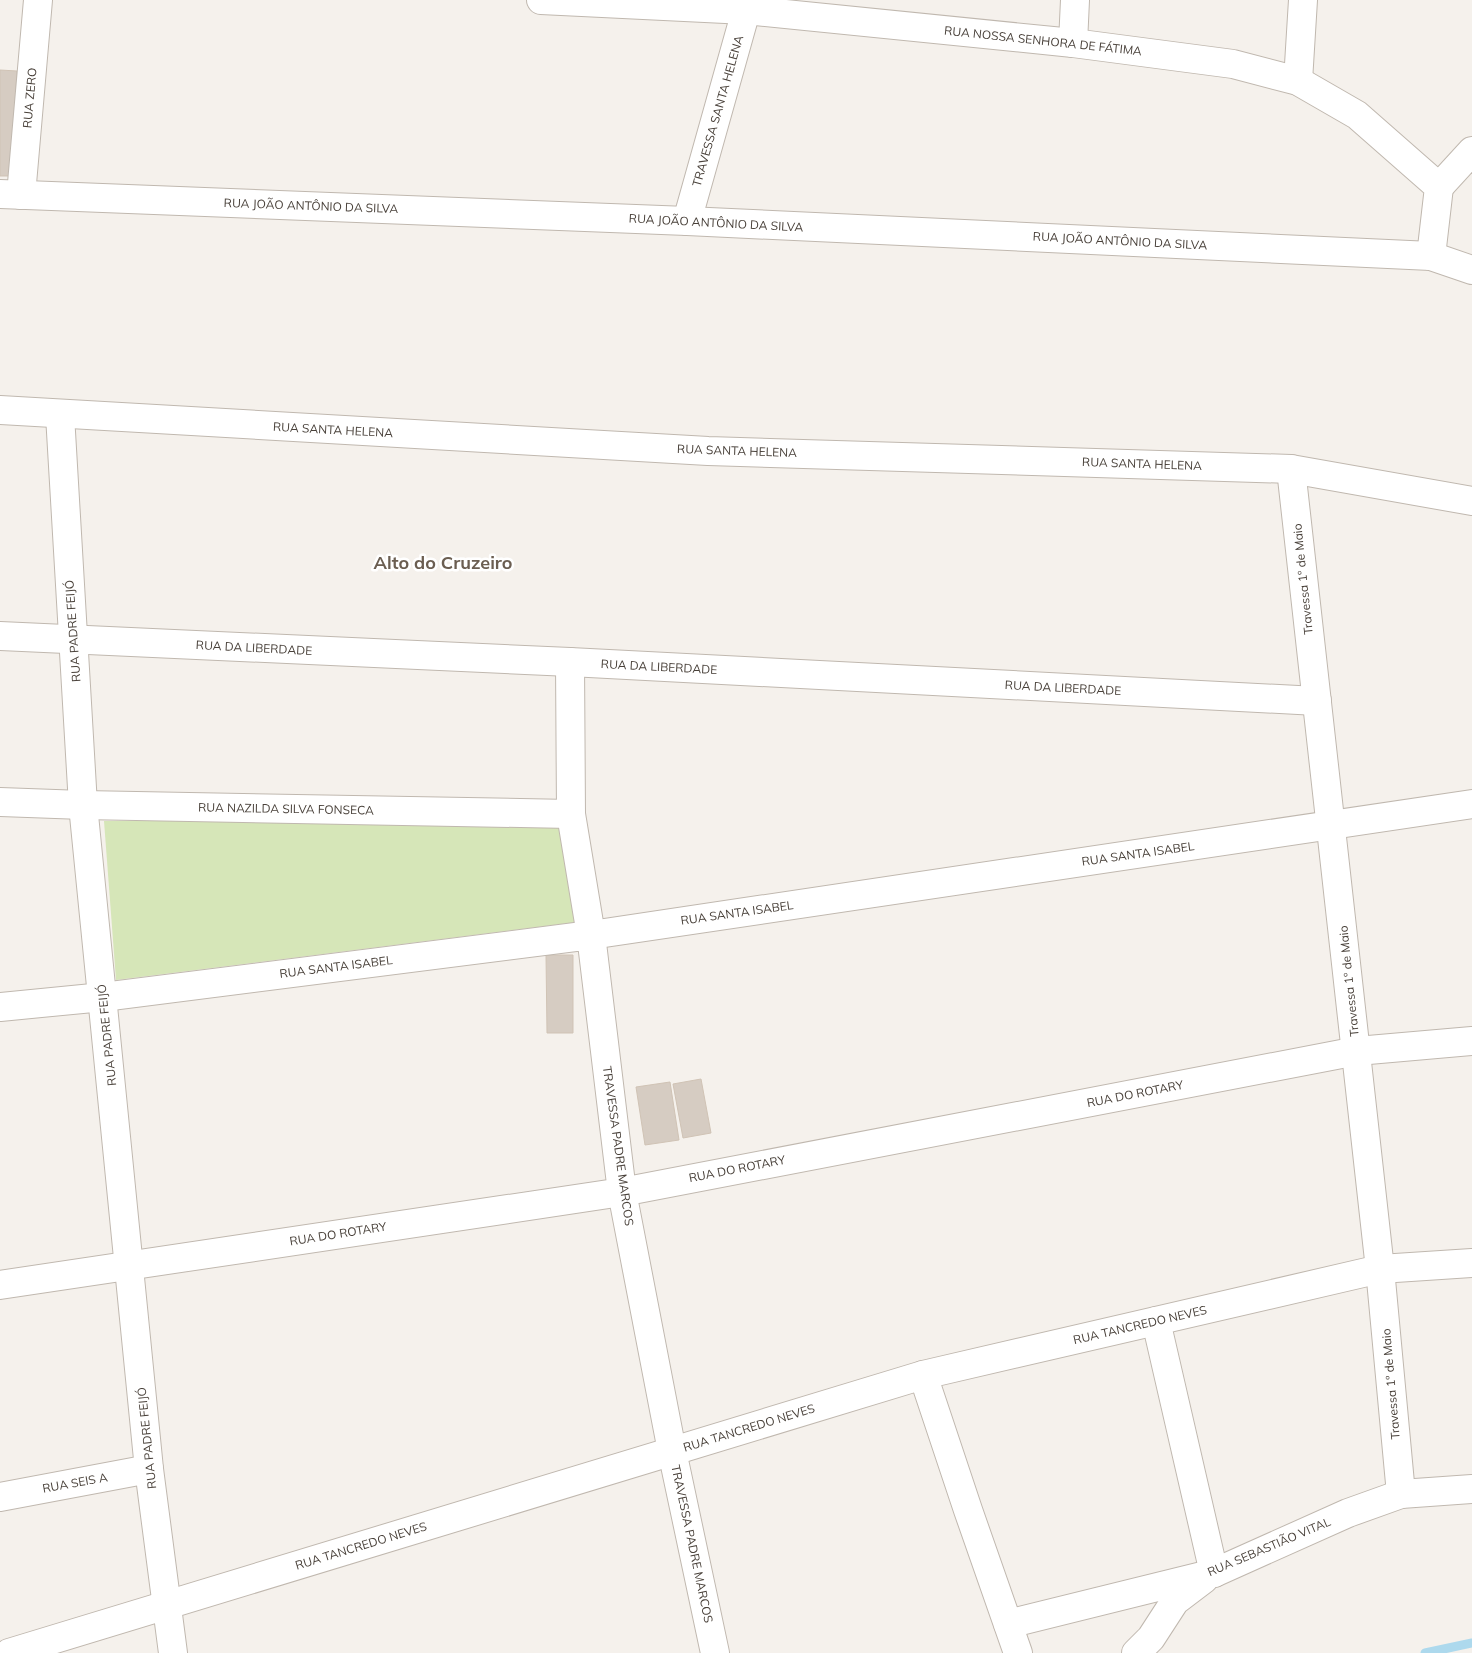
<svg xmlns="http://www.w3.org/2000/svg" width="1472" height="1653" viewBox="0 0 1472 1653" font-family="Mulish,sans-serif">
	<style>
		.green { fill: #d6e6b8 }
		.lines { fill: none; stroke-linecap: round; stroke-linejoin: round }
		.stream { stroke: #add9ed; stroke-width: 9 }
		.building { fill: #d6ccc2; stroke: #d0c3b5 }
		.minor-casing { stroke: #c0b8af; stroke-width: 30 }
		.tertiary-casing { stroke: #c0b8af; stroke-width: 30 }
		.minor { stroke: #fff; stroke-width: 28 }
		.tertiary { stroke: #fff; stroke-width: 28 }
		.labels { text-anchor: middle; stroke-width: 5; stroke-linejoin: round; paint-order: stroke }
		.street-label { font-size: 12px; fill: #49413a; stroke: #fff }
		.district-label { font-size: 18px; font-weight: bold; fill: #6b5e51; stroke: #fff }
	</style>
	<rect width="100%" height="100%" fill="#f5f1ec"/>
	<polygon class="green" points="564,819 578,922 116,980 104,821"/>
	<g class="lines">
		<polyline class="stream" points="1425,1653 1472,1643"/>
	</g>
	<g class="building">
		<polygon points="0,70 17,71 11,176 0,176"/>
		<polygon points="546,955 573,955 573,1033 547,1033"/>
		<polygon points="701,1079 711,1133 683,1138 673,1084"/>
		<polygon points="670,1082 679,1140 645,1145 636,1087"/>
	</g>
	<g class="lines">
		<defs>
			<g id="minor">
				<polyline points="541,0 746,10 1073,43 1233,64 1298,81 1357,115 1439,187 1431,256"/>
				<polyline points="1073,43 1075,0"/>
				<polyline points="1298,81 1303,0"/>
				<polyline points="1439,187 1472,151"/>
				<polyline points="0,194 687,221 1431,256 1472,270"/>
				<polyline points="21,195 38,0"/>
				<polyline points="687,221 749,0"/>
				<polyline points="0,410 708,451 1291,469 1472,501"/>
				<polyline points="60,415 83,805 149,1469 173,1653"/>
				<polyline points="1291,469 1380,1269 1401,1494"/>
				<polyline points="0,636 570,662 1317,701"/>
				<polyline points="570,662 571,814 591,935 1472,804"/>
				<polyline points="0,802 83,805 571,814"/>
				<polyline points="0,1285 622,1192 1357,1051 1472,1041"/>
				<polyline points="1156,1321 1214,1573"/>
				<polyline points="923,1375 968,1510 1018,1653"/>
				<polyline points="0,1497 149,1469"/>
				<polyline points="1008,1624 1214,1573 1348,1513 1401,1494 1472,1489"/>
				<polyline points="9,1653 923,1375 1380,1269 1472,1263"/>
				<polyline points="1136,1653 1151,1638 1175,1601 1204,1579"/>
			</g>
			<polyline id="tertiary" points="0,1007 103,997 591,935 622,1192 672,1451 715,1653"/>
		</defs>
		<use href="#minor" class="minor-casing"/>
		<use href="#tertiary" class="tertiary-casing"/>
		<use href="#minor" class="minor"/>
		<use href="#tertiary" class="tertiary"/>
	</g>
	<g class="labels">
		<g class="street-label">
			<text transform="translate(1043 41) rotate(6)" y="4">RUA NOSSA SENHORA DE FÁTIMA</text>
			<text transform="translate(30 98) rotate(-85)" y="4">RUA ZERO</text>
			<text transform="translate(718 111) rotate(-74)" y="4">TRAVESSA SANTA HELENA</text>
			<text transform="translate(311 206) rotate(2)" y="4">RUA JOÃO ANTÔNIO DA SILVA</text>
			<text transform="translate(716 223) rotate(3)" y="4">RUA JOÃO ANTÔNIO DA SILVA</text>
			<text transform="translate(1120 241) rotate(3)" y="4">RUA JOÃO ANTÔNIO DA SILVA</text>
			<text transform="translate(333 430) rotate(3)" y="4">RUA SANTA HELENA</text>
			<text transform="translate(737 451) rotate(2)" y="4">RUA SANTA HELENA</text>
			<text transform="translate(1142 464) rotate(2)" y="4">RUA SANTA HELENA</text>
			<text transform="translate(1303 579) rotate(-96)" y="4">Travessa 1º de Maio</text>
			<text transform="translate(73 631) rotate(-94)" y="4">RUA PADRE FEIJÓ</text>
			<text transform="translate(254 648) rotate(3)" y="4">RUA DA LIBERDADE</text>
			<text transform="translate(659 667) rotate(3)" y="4">RUA DA LIBERDADE</text>
			<text transform="translate(1063 688) rotate(3)" y="4">RUA DA LIBERDADE</text>
			<text transform="translate(286 809) rotate(1)" y="4">RUA NAZILDA SILVA FONSECA</text>
			<text transform="translate(1138 854) rotate(-8)" y="4">RUA SANTA ISABEL</text>
			<text transform="translate(737 913) rotate(-8)" y="4">RUA SANTA ISABEL</text>
			<text transform="translate(336 967) rotate(-7)" y="4">RUA SANTA ISABEL</text>
			<text transform="translate(1349 981) rotate(-96)" y="4">Travessa 1º de Maio</text>
			<text transform="translate(107 1035) rotate(-96)" y="4">RUA PADRE FEIJÓ</text>
			<text transform="translate(1135 1094) rotate(-11)" y="4">RUA DO ROTARY</text>
			<text transform="translate(618 1146) rotate(82)" y="4">TRAVESSA PADRE MARCOS</text>
			<text transform="translate(737 1169) rotate(-11)" y="4">RUA DO ROTARY</text>
			<text transform="translate(338 1234) rotate(-9)" y="4">RUA DO ROTARY</text>
			<text transform="translate(1140 1325) rotate(-13)" y="4">RUA TANCREDO NEVES</text>
			<text transform="translate(1391 1384) rotate(-95)" y="4">Travessa 1º de Maio</text>
			<text transform="translate(749 1428) rotate(-17)" y="4">RUA TANCREDO NEVES</text>
			<text transform="translate(147 1438) rotate(-96)" y="4">RUA PADRE FEIJÓ</text>
			<text transform="translate(75 1483) rotate(-10)" y="4">RUA SEIS A</text>
			<text transform="translate(692 1544) rotate(78)" y="4">TRAVESSA PADRE MARCOS</text>
			<text transform="translate(361 1546) rotate(-17)" y="4">RUA TANCREDO NEVES</text>
			<text transform="translate(1269 1547) rotate(-23)" y="4">RUA SEBASTIÃO VITAL</text>
		</g>
		<g class="district-label">
			<text x="443" y="569">Alto do Cruzeiro</text>
		</g>
	</g>
</svg>
